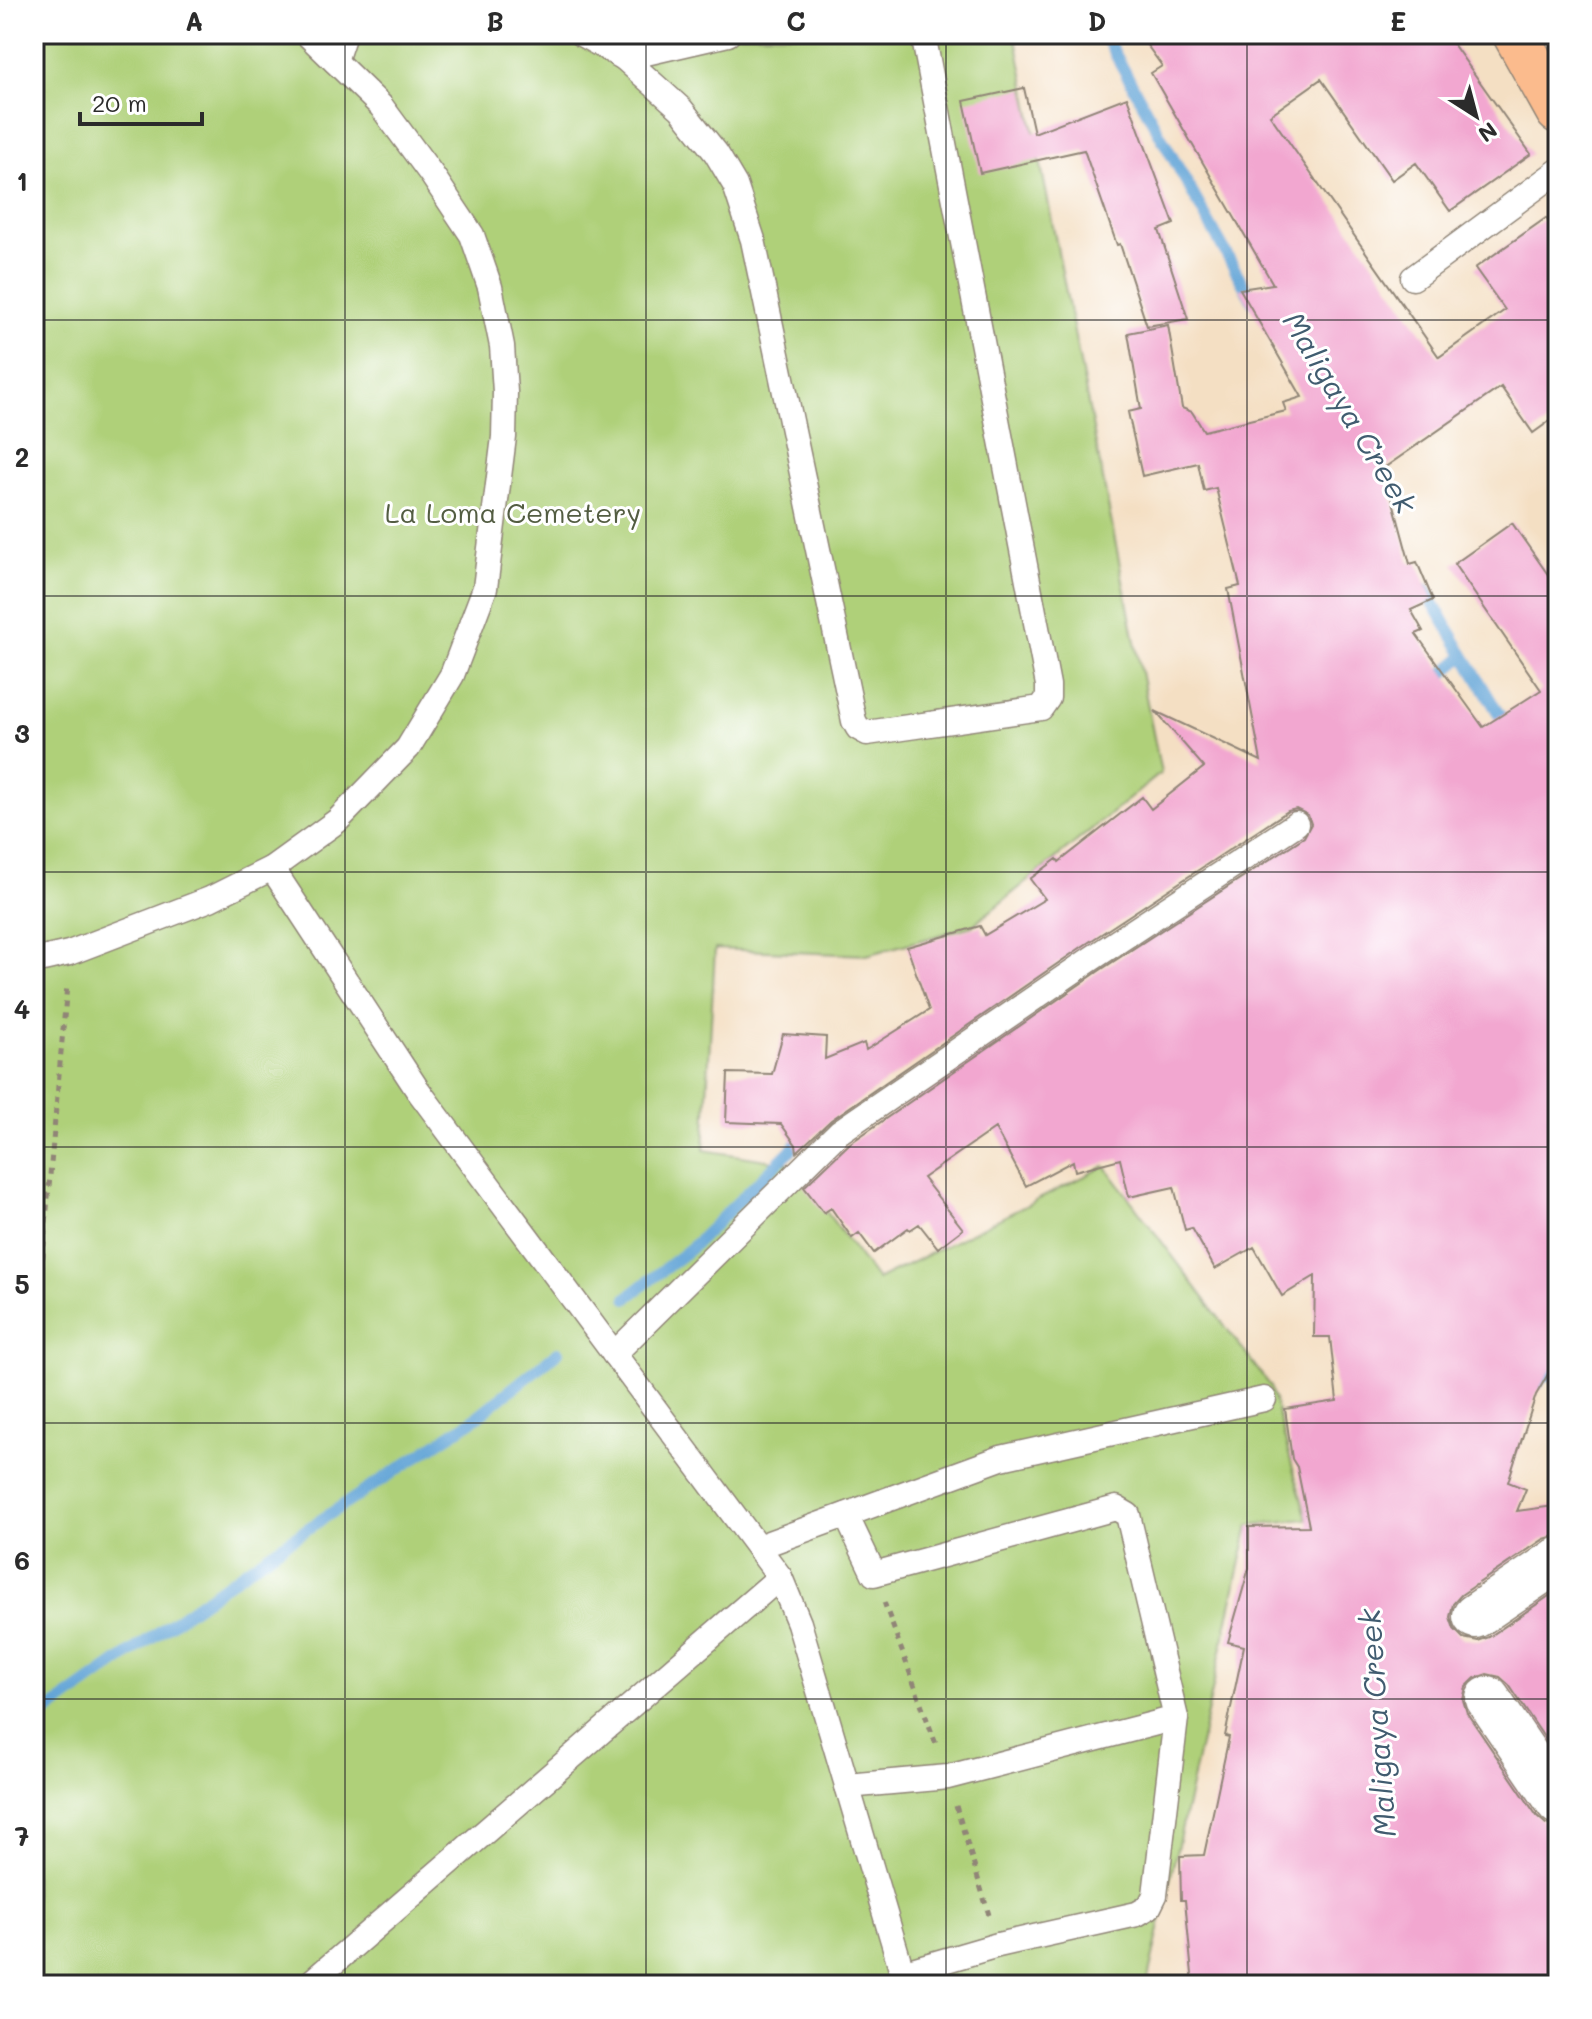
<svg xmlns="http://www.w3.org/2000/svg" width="1592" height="2019" viewBox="0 0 1592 2019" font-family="Mali,sans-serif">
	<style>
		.green { fill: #afd079; stroke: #6d7e52; stroke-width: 2 }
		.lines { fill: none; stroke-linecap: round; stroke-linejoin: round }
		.stream { stroke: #63a5d7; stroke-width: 12 }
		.building { fill: #f2a7d0 }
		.lane-casing { stroke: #908577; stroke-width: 27 }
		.street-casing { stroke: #908577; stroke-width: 47 }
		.primary-casing { stroke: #908577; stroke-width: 47 }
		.path { stroke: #908577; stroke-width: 5; stroke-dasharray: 6 6; stroke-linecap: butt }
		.lane { stroke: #fff; stroke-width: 24 }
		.street { stroke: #fff; stroke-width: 44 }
		.primary { stroke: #fbbb8d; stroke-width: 44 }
		.tram { stroke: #2b2b2b; stroke-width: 2 }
		.grid { fill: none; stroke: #2b2b2b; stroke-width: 2; stroke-opacity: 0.55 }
		.labels { text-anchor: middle; stroke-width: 6; stroke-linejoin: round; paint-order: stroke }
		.park-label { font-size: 28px; fill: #535d42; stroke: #fff }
		.water-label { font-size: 30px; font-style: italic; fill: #415c70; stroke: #fff }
		.neatline { fill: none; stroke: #2b2b2b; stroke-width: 3 }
		.grid-label { font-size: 26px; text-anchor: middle; font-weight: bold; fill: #2b2b2b }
	</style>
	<rect width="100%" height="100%" fill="#fff"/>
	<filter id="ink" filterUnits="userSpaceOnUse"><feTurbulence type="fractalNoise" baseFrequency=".0125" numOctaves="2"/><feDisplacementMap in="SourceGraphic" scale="16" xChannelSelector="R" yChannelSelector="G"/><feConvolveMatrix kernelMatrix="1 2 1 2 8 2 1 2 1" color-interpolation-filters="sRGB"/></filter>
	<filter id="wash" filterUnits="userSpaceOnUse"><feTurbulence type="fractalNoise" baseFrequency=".006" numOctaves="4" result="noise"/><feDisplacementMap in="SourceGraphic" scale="32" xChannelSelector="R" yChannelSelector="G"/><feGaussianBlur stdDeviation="1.8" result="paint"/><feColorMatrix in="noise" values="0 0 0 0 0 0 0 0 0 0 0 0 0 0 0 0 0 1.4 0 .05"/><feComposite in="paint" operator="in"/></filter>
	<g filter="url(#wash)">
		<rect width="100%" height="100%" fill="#f4dfc3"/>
		<polygon class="green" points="34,34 1015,34 1161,773 972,926 867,955 715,949 704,1150 791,1164 877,1280 1105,1166 1270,1386 1307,1519 1249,1525 1148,1979 1125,1985 34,1985"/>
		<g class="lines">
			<g class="stream">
				<polyline points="1104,34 1253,302"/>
				<polyline points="1425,589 1507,728"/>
				<polyline points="1432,683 1464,656"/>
				<polyline points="627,1298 690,1249 808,1133"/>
				<polyline points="1538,1383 1542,1376 1558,1373"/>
				<polyline points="34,1721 269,1554 473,1420 558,1352"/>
			</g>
		</g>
		<g id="blocks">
			<g class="building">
				<polygon points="1139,34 1446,34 1531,154 1450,211 1416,163 1392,180 1321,79 1270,115 1439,357 1505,310 1475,268 1546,218 1558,235 1558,415 1533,433 1501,387 1384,468 1410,564 1417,562 1433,600 1411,610 1423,631 1416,634 1483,727 1541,690 1454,564 1512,523 1558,589 1558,1357 1536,1395 1508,1482 1526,1489 1517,1511 1554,1506 1558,1535 1544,1539 1461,1595 1453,1604 1450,1617 1454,1629 1463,1638 1478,1641 1489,1637 1558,1590 1558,1758 1509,1685 1500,1677 1487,1674 1475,1678 1466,1687 1463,1700 1467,1713 1537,1816 1546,1824 1558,1827 1558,1972 1541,1985 1483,1985 1480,1981 1451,1985 1193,1985 1185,1900 1181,1900 1180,1856 1204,1855 1229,1737 1225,1736 1244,1646 1228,1642 1249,1568 1249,1527 1309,1526 1297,1467 1292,1459 1285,1409 1337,1401 1330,1337 1314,1337 1315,1276 1282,1296 1254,1247 1215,1269 1192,1228 1185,1230 1174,1187 1129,1197 1120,1159 1075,1171 1073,1161 1026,1186 995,1128 923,1178 963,1229 938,1248 919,1224 910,1230 908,1228 874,1253 859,1233 852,1238 831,1208 824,1213 804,1187 849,1144 1099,971 1304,837 1311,824 1308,815 1296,809 1288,811 1083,946 831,1120 797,1152 796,1145 781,1124 726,1122 728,1073 772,1074 783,1034 826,1037 825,1059 864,1043 866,1050 929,1010 907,947 980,926 985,935 1045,899 1030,879 1057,859 1059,862 1142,797 1151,809 1204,767 1155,711 1261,761 1228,589 1240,586 1216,488 1204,491 1198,463 1142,476 1128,412 1141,409 1128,333 1168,325 1182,408 1192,412 1204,431 1286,411 1283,403 1302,397 1240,289 1273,284 1151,73 1162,66"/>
				<polygon points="1024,88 1034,133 1127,97 1174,224 1159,230 1188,319 1147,326 1120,244 1117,245 1084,150 980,173 964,101"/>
			</g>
		</g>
	</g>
	<g filter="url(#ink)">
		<use href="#blocks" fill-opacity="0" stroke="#908577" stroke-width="2"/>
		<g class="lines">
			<defs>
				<g id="lane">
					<polyline points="581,34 624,58 681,109 716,153 735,185 753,240 854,721 858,728 867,733 1041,708 1048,698 1048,685 923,34"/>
					<polyline points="624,58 728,34"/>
					<polyline points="335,61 344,34"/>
					<polyline points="1413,278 1558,171"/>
					<polyline points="272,868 417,1089 780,1577 799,1623 906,1985"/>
					<polyline points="34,961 69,953 210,899 272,868 337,821 408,748 452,675 485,588 504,437 505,392 502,346 490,287 472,235 432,175 381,106 307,34"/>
					<polyline points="614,1354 839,1132 1091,959 1296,824"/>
					<polyline points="846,1515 874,1574 1116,1508 1128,1515 1176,1718 1155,1895 1149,1907 1137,1914 998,1945 902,1973"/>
					<polyline points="758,1547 1001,1458 1264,1399"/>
					<polyline points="847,1786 948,1777 1176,1718"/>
					<polyline points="308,1985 780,1577"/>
				</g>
				<g id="street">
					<polyline points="1475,1616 1558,1560"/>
					<polyline points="1488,1699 1558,1802"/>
				</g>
				<polyline id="primary" points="1515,34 1558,111"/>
			</defs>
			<use href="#lane" class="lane-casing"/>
			<use href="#street" class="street-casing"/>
			<use href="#primary" class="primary-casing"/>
			<g class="path">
				<polyline points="34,1354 67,985"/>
				<polyline points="884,1602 937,1747"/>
				<polyline points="956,1806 989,1915"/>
			</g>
			<use href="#lane" class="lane"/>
			<use href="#street" class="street"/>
			<use href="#primary" class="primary"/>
			<polyline class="tram" points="1548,34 1558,54"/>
		</g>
	</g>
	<path class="grid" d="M 345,34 L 345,1985M 646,34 L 646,1985M 946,34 L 946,1985M 1247,34 L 1247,1985M 34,320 L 1558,320M 34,596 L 1558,596M 34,872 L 1558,872M 34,1147 L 1558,1147M 34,1423 L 1558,1423M 34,1699 L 1558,1699"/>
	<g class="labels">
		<g class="park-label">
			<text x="513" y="523">La Loma Cemetery</text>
		</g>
		<g class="water-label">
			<text transform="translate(1349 413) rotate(59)" y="10">Maligaya Creek</text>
			<text transform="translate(1378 1723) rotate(-94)" y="10">Maligaya Creek</text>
		</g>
	</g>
	<rect width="1592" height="2019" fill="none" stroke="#fff" stroke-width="88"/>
	<g transform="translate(1476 116) rotate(144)" stroke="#ffffff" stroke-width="6" paint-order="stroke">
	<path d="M0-6L14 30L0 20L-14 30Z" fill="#2b2b2b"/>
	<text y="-12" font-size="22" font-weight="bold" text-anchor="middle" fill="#2b2b2b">N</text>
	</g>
	<path d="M80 112v12h122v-12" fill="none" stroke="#2b2b2b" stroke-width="4"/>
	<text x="92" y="112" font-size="24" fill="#2b2b2b" stroke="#ffffff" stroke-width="6" paint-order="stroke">20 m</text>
	<rect x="44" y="44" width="1504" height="1931" class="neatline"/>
	<g class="grid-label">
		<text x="194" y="31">A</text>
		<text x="495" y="31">B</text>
		<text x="796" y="31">C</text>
		<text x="1097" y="31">D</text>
		<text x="1398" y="31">E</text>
		<text x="22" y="191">1</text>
		<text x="22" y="467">2</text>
		<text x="22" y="743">3</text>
		<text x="22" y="1019">4</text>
		<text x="22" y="1294">5</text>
		<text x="22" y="1570">6</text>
		<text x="22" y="1846">7</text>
	</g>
</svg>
